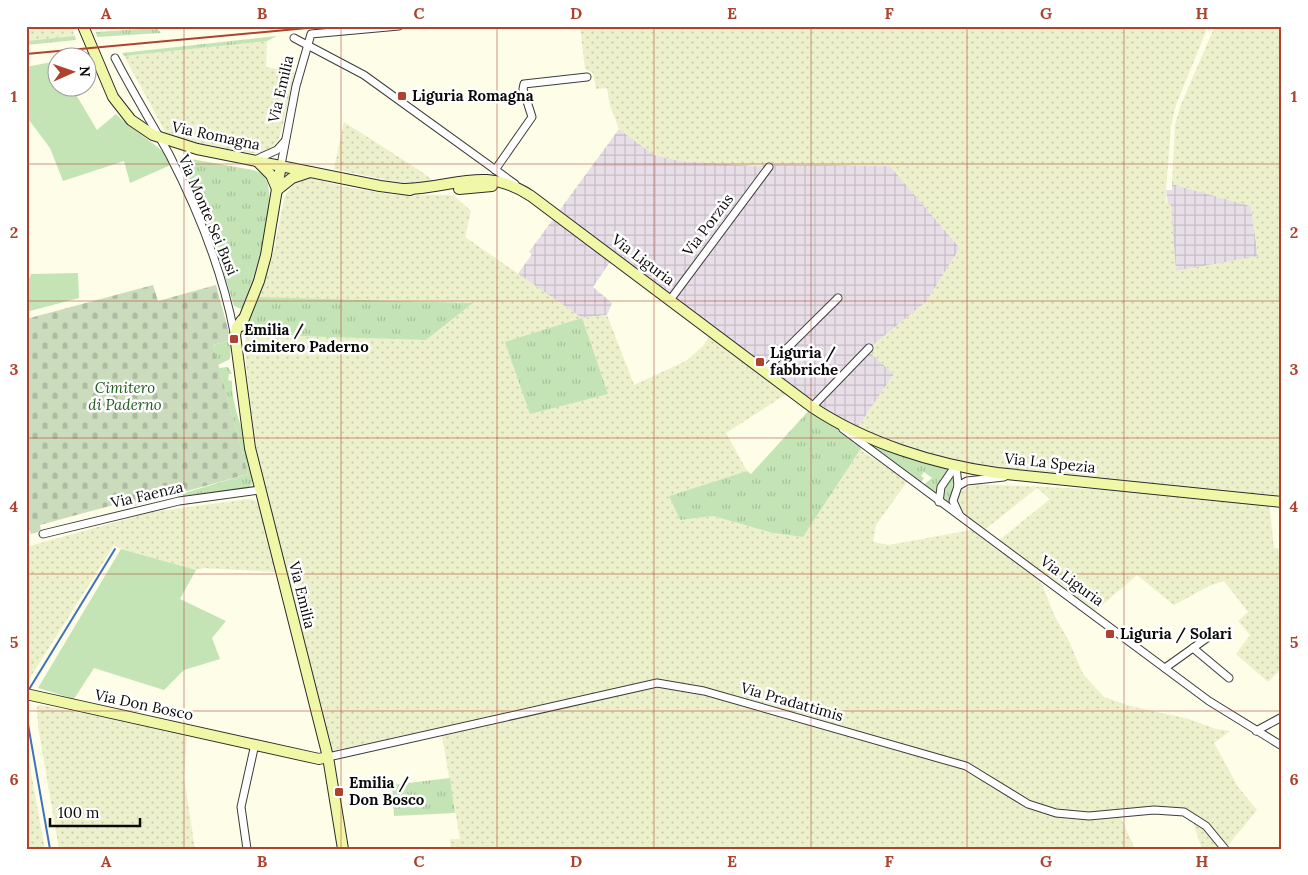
<svg xmlns="http://www.w3.org/2000/svg" width="1308" height="875" viewBox="0 0 1308 875" font-family="Lora,serif">
	<style>
		.industrial { fill: url(#industrial-grid) }
		.farmland { fill: url(#farmland-dots) }
		.grass { fill: url(#grass-tufts) }
		.cemetery { fill: url(#cemetery-stones) }
		.park { fill: #c4e4b5 }
		.lines { fill: none; stroke-linecap: round; stroke-linejoin: round }
		.stream { stroke: #3e72c1; stroke-width: 2 }
		.street-casing { stroke: #3d3d3d; stroke-width: 9 }
		.secondary-casing { stroke: #2c2c2c; stroke-width: 12 }
		.street { stroke: #fff; stroke-width: 7 }
		.secondary { stroke: #f0f8a8; stroke-width: 10 }
		.rail { stroke: #ad432e; stroke-width: 2 }
		.grid { fill: none; stroke: #ad432e; stroke-width: 1; stroke-opacity: 0.55 }
		.poi-dot { fill: #ad432e; stroke: #fff; stroke-width: 2 }
		.labels { text-anchor: middle; stroke-width: 5; stroke-linejoin: round; paint-order: stroke }
		.street-label { font-size: 15px; fill: #0a0a0a; stroke: #fff }
		.poi-label { font-size: 15px; font-weight: bold; fill: #0a0a0a; stroke: #fff; text-anchor: start }
		.park-label { font-size: 15px; font-style: italic; fill: #215b21; stroke: #fff }
		.neatline { fill: none; stroke: #ad432e; stroke-width: 2 }
		.grid-label { font-size: 16px; text-anchor: middle; font-weight: bold; fill: #ad432e }
	</style>
	<defs>
		<pattern id="industrial-grid" width="8" height="8" patternUnits="userSpaceOnUse" patternTransform="scale(1.25)"><rect width="8" height="8" fill="#e8dee7"/><path d="M0 4h8M4 0v8" fill="none" stroke="#c6bdc5"/></pattern>
		<pattern id="farmland-dots" width="8" height="8" patternUnits="userSpaceOnUse" patternTransform="scale(1.25)"><rect width="8" height="8" fill="#ecf0cb"/><path d="M2 2h.1M6 6h.1" fill="none" stroke="#c9ccad" stroke-width="1.8" stroke-linecap="round"/></pattern>
		<pattern id="grass-tufts" width="24" height="20" patternUnits="userSpaceOnUse" patternTransform="scale(1.25)"><rect width="24" height="20" fill="#c4e4b5"/><path d="M3 7l-1-3M5 7V3M7 7l1-3M15 17l-1-3M17 17v-4M19 17l1-3" fill="none" stroke="#a7c29a"/></pattern>
		<pattern id="cemetery-stones" width="16" height="16" patternUnits="userSpaceOnUse" patternTransform="scale(1.25)"><rect width="16" height="16" fill="#cbdcbd"/><path d="M2 7V4a2 2 0 0 1 4 0v3zM10 15v-3a2 2 0 0 1 4 0v3z" fill="#adbba1"/></pattern>
	</defs>
	<rect width="100%" height="100%" fill="#fdfde8"/>
	<g class="industrial">
		<polygon points="619,129 654,155 680,161 759,166 768,164 890,166 960,248 926,302 867,350 894,374 858,427 818,406 612,259 593,287 612,303 607,315 582,318 518,274 532,254 529,252"/>
		<polygon points="1172,184 1251,206 1258,257 1176,271 1166,190 1172,190"/>
	</g>
	<g class="farmland">
		<polygon points="26,26 71,26 75,36 26,41"/>
		<polygon points="580,26 1208,26 1176,105 1171,126 1166,190 1166,202 1171,205 1176,271 1258,256 1251,206 1172,184 1175,125 1180,107 1215,26 1282,26 1282,498 981,466 908,448 858,427 894,374 867,350 926,302 960,248 890,166 768,164 759,166 680,161 654,155 619,129 610,105 607,88 596,89 593,73 585,69"/>
		<polygon points="267,41 266,67 296,73 279,139 271,149 261,153 251,153 189,143 167,135 124,56"/>
		<polygon points="344,122 419,170 435,182 418,184 390,181 334,169"/>
		<polygon points="310,178 345,187 396,195 453,195 471,211 465,237 582,318 607,315 634,385 686,361 703,346 712,332 791,391 726,433 747,471 669,496 680,520 713,516 773,533 803,537 860,450 909,479 876,525 873,542 889,545 977,529 1041,582 1054,615 1069,641 1083,674 1104,697 1130,706 1189,719 1216,729 1230,731 1214,743 1238,787 1257,810 1225,849 1202,849 1191,817 1226,845 1185,811 1089,815 1057,812 1016,796 973,768 657,682 511,715 441,727 331,751 263,489 253,429 246,362 245,343 248,324 262,335 426,340 473,303 257,297 273,254 285,195 294,184"/>
		<polygon points="975,484 1156,492 1269,503 1274,548 1282,549 1282,668 1268,682 1236,654 1250,635 1238,621 1248,612 1224,581 1209,586 1174,605 1137,575 1094,612 997,542 1050,499 1037,488 983,531 967,517 960,507 958,500 962,490"/>
		<polygon points="249,499 256,501 260,505 278,572 204,568 196,570 121,549 114,545 26,684 26,547 152,512"/>
		<polygon points="657,685 680,687 958,764 1042,811 1120,816 1135,849 451,849 450,839 460,839 442,736"/>
		<polygon points="40,705 187,733 184,778 195,849 59,849 38,726 37,707"/>
		<polygon points="26,745 38,811 45,849 26,849"/>
	</g>
	<g class="grass">
		<polygon points="157,28 161,33 97,37 96,32"/>
		<polygon points="75,36 76,40 26,45 26,41"/>
		<polygon points="277,36 267,41 124,56 122,53"/>
		<path d="M 180,157 L 253,170 C 260,172 265,175 267,182 C 276,205 258,292 241,309 L 234,306 L 220,260 L 179,164 Z"/>
		<polygon points="257,297 473,303 426,340 262,335 248,324"/>
		<polygon points="582,318 608,394 530,414 505,342"/>
		<polygon points="231,340 230,359 218,365 213,345"/>
		<path d="M 228,367 L 232,374 L 229,374 L 228,380 L 232,381 C 231,416 257,453 252,484 L 248,488 L 183,496 L 181,494 L 248,474 L 219,368 Z"/>
		<polygon points="812,407 862,447 803,537 773,533 713,516 680,520 669,496 747,471 751,474"/>
		<polygon points="854,435 950,470 940,482 935,496 922,486 932,478 924,472 921,476 924,478 920,484"/>
		<path d="M 953,474 C 956,485 948,495 951,507 L 941,501 L 941,492 Z"/>
		<polygon points="450,778 455,813 394,816 392,785"/>
	</g>
	<polygon class="cemetery" points="153,285 158,301 216,285 231,340 213,345 248,474 134,506 131,495 116,499 117,504 40,525 41,531 31,534 29,529 26,530 26,319"/>
	<g class="park">
		<path d="M 57,61 L 58,88 L 72,88 L 97,130 L 116,114 C 131,130 166,149 173,164 L 130,183 L 124,161 L 63,181 L 50,148 L 26,116 L 26,67 Z"/>
		<polygon points="78,273 79,298 26,312 26,287 31,274"/>
		<polygon points="121,549 196,570 180,599 226,621 212,638 220,659 184,670 164,690 94,668 74,699 38,688"/>
	</g>
	<g class="lines">
		<g class="stream">
			<polyline points="28,691 115,549"/>
			<polyline points="26,713 50,849"/>
		</g>
		<defs>
			<g id="street">
				<polyline points="294,38 364,75 515,184"/>
				<path d="M 115,58 C 132,91 151,122 169,154 C 198,210 222,270 234,332"/>
				<polyline points="255,160 277,150 285,141"/>
				<polyline points="281,165 296,86 311,34 399,26"/>
				<polyline points="495,170 532,117 523,89 524,84 587,77"/>
				<polyline points="670,300 769,167"/>
				<polyline points="764,371 838,298"/>
				<polyline points="812,407 869,348"/>
				<polyline points="843,429 1209,701 1282,746"/>
				<polyline points="956,465 958,486 953,501 959,514"/>
				<polyline points="958,486 967,481 1004,477"/>
				<polyline points="939,502 941,487 956,465"/>
				<polyline points="43,534 179,501 259,490"/>
				<polyline points="1193,648 1229,678"/>
				<polyline points="1165,668 1207,638"/>
				<polyline points="1256,731 1282,717"/>
				<polyline points="328,757 657,683 704,691 966,766 1028,804 1056,813 1089,816 1154,810 1184,812 1206,826 1225,849"/>
				<polyline points="247,849 241,807 255,744"/>
			</g>
			<g id="secondary">
				<polyline points="83,26 113,97 131,120 153,135 197,149 380,186 410,190"/>
				<polyline points="257,161 271,175 277,189"/>
				<path d="M 405,189 C 455,188 484,165 531,196 L 812,407 C 866,443 934,464 997,473 L 1282,502"/>
				<polyline points="459,189 492,186"/>
				<polyline points="277,190 292,178 310,172"/>
				<polyline points="242,320 237,327 235,335 250,448 328,757 343,849"/>
				<polyline points="241,326 259,281 266,255 281,165"/>
				<polyline points="26,694 319,759 328,757"/>
			</g>
		</defs>
		<use href="#street" class="street-casing"/>
		<use href="#secondary" class="secondary-casing"/>
		<use href="#street" class="street"/>
		<use href="#secondary" class="secondary"/>
		<polyline class="rail" points="26,54 329,26"/>
	</g>
	<path class="grid" d="M 184,26 L 184,849M 341,26 L 341,849M 497,26 L 497,849M 654,26 L 654,849M 811,26 L 811,849M 967,26 L 967,849M 1124,26 L 1124,849M 26,164 L 1282,164M 26,301 L 1282,301M 26,438 L 1282,438M 26,574 L 1282,574M 26,711 L 1282,711"/>
	<g class="poi-dot">
		<rect x="397" y="91" width="10" height="10" rx="2.5"/>
		<rect x="229" y="334" width="10" height="10" rx="2.5"/>
		<rect x="755" y="357" width="10" height="10" rx="2.5"/>
		<rect x="1105" y="629" width="10" height="10" rx="2.5"/>
		<rect x="334" y="787" width="10" height="10" rx="2.5"/>
	</g>
	<g class="labels">
		<g class="street-label">
			<text transform="translate(281 89) rotate(-77)" y="5">Via Emilia</text>
			<text transform="translate(216 136) rotate(12)" y="5">Via Romagna</text>
			<text transform="translate(208 215) rotate(67)" y="5">Via Monte Sei Busi</text>
			<text transform="translate(708 225) rotate(-53)" y="5">Via Porzùs</text>
			<text transform="translate(643 260) rotate(37)" y="5">Via Liguria</text>
			<text transform="translate(1050 463) rotate(6)" y="5">Via La Spezia</text>
			<text transform="translate(147 495) rotate(-13)" y="5">Via Faenza</text>
			<text transform="translate(1072 581) rotate(36)" y="5">Via Liguria</text>
			<text transform="translate(302 595) rotate(76)" y="5">Via Emilia</text>
			<text transform="translate(792 702) rotate(16)" y="5">Via Pradattimis</text>
			<text transform="translate(144 705) rotate(12)" y="5">Via Don Bosco</text>
		</g>
		<g class="poi-label">
			<text x="412" y="101">Liguria Romagna</text>
			<text x="244" y="335">Emilia /<tspan x="244" dy="17">cimitero Paderno</tspan></text>
			<text x="770" y="358">Liguria /<tspan x="770" dy="17">fabbriche</tspan></text>
			<text x="1120" y="639">Liguria / Solari</text>
			<text x="349" y="788">Emilia /<tspan x="349" dy="17">Don Bosco</tspan></text>
		</g>
		<g class="park-label">
			<text x="125" y="393">Cimitero<tspan x="125" dy="17">di Paderno</tspan></text>
		</g>
	</g>
	<rect width="1308" height="875" fill="none" stroke="#ffffff" stroke-width="55"/>
	<g transform="translate(72 72) rotate(88)"><circle r="24" fill="#ffffff" stroke="#9d9d9d"/>
	<path d="M0-4L9 19L0 12L-9 19Z" fill="#ad432e"/>
	<text y="-8" font-size="14" font-weight="bold" text-anchor="middle" fill="#0a0a0a">N</text>
	</g>
	<path d="M50 818v8h90v-8" fill="none" stroke="#0a0a0a" stroke-width="2.5"/>
	<text x="58" y="818" font-size="15" fill="#0a0a0a" stroke="#ffffff" stroke-width="4" paint-order="stroke">100 m</text>
	<rect x="28" y="28" width="1252" height="820" class="neatline"/>
	<g class="grid-label">
		<text x="106" y="19">A</text>
		<text x="262" y="19">B</text>
		<text x="419" y="19">C</text>
		<text x="576" y="19">D</text>
		<text x="732" y="19">E</text>
		<text x="889" y="19">F</text>
		<text x="1046" y="19">G</text>
		<text x="1202" y="19">H</text>
		<text x="14" y="102">1</text>
		<text x="1294" y="102">1</text>
		<text x="14" y="238">2</text>
		<text x="1294" y="238">2</text>
		<text x="14" y="375">3</text>
		<text x="1294" y="375">3</text>
		<text x="14" y="512">4</text>
		<text x="1294" y="512">4</text>
		<text x="14" y="648">5</text>
		<text x="1294" y="648">5</text>
		<text x="14" y="785">6</text>
		<text x="1294" y="785">6</text>
		<text x="106" y="867">A</text>
		<text x="262" y="867">B</text>
		<text x="419" y="867">C</text>
		<text x="576" y="867">D</text>
		<text x="732" y="867">E</text>
		<text x="889" y="867">F</text>
		<text x="1046" y="867">G</text>
		<text x="1202" y="867">H</text>
	</g>
</svg>
